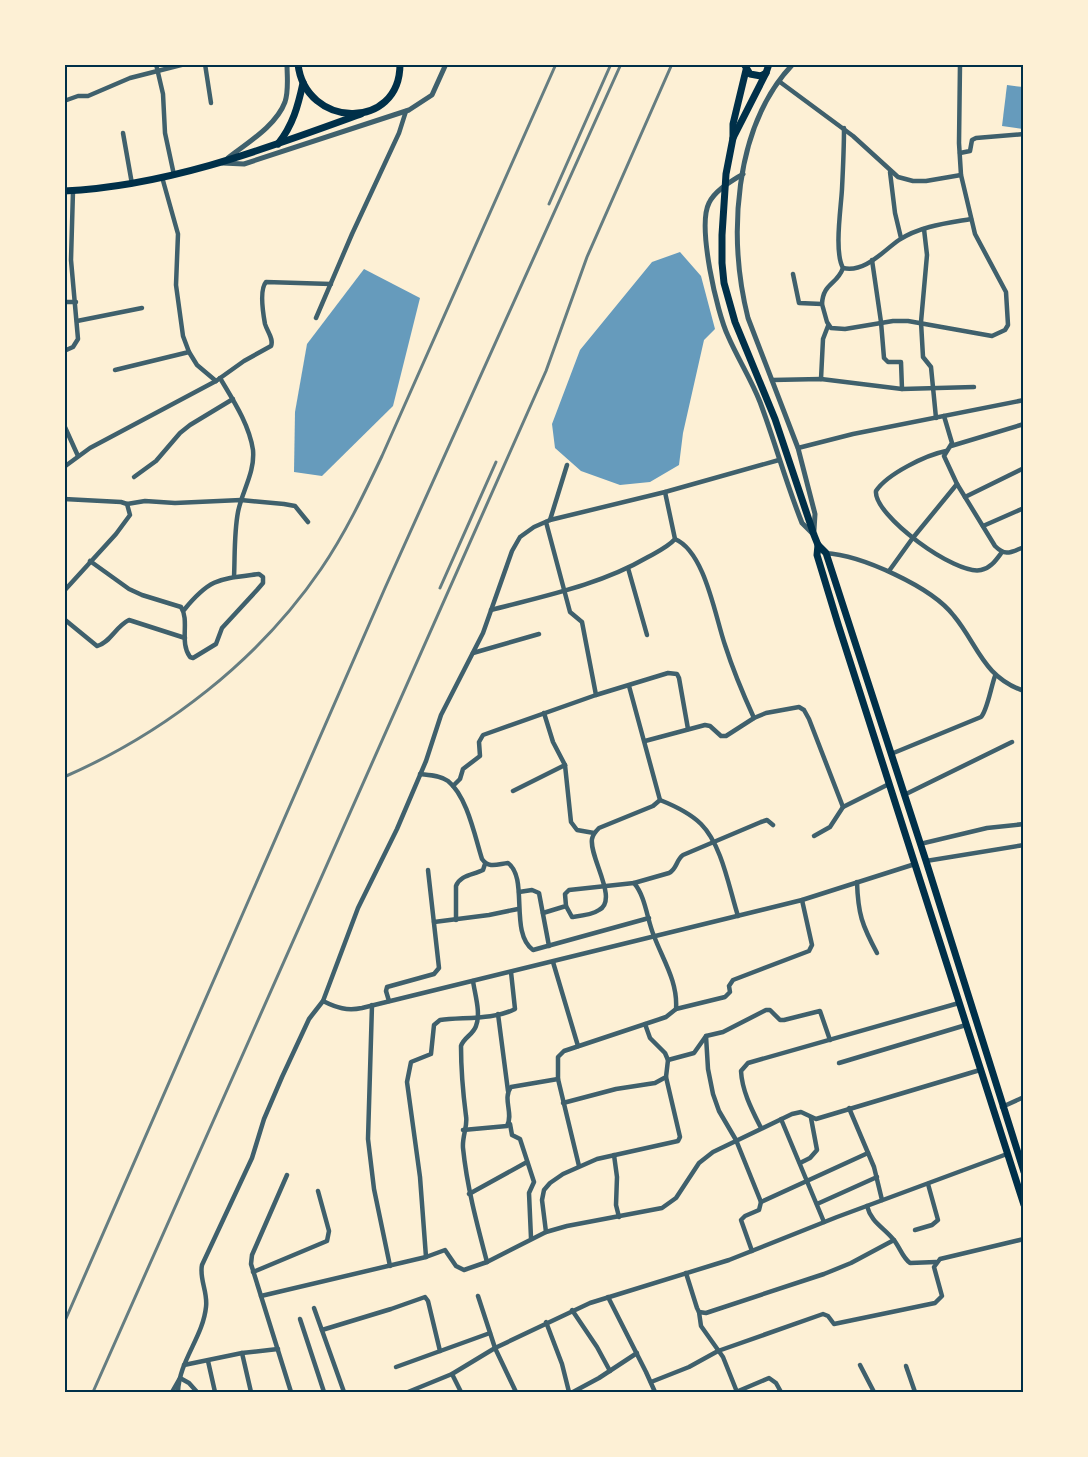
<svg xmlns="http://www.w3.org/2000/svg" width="1088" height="1457" viewBox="0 0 1088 1457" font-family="'Public Sans',sans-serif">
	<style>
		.water { fill: #669bbc }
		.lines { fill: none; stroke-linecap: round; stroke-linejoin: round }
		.minor { stroke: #3f606c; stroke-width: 4.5 }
		.tertiary { stroke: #3f606c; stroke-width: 5 }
		.primary { stroke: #003049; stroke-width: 7 }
		.trunk { stroke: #003049; stroke-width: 7 }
		.rail { stroke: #657d81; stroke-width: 3 }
		.neatline { fill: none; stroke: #003049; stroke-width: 2 }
	</style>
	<rect width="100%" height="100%" fill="#fdf0d5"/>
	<g class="water">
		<polygon points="1007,85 1023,87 1023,129 1002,126"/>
		<polygon points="680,252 701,276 715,329 704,340 683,433 679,465 650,482 620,485 581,471 555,448 552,424 580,350 652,262"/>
		<polygon points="364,269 420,298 393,406 322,476 294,472 295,412 307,344"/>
	</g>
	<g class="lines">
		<g class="minor">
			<polyline points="156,64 163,94 165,133 174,175"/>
			<polyline points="205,64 211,103"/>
			<polyline points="780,82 853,136 898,177 913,181 926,181 961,175"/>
			<polyline points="64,101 78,96 88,96 130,78 185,64"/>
			<path d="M 844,128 C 844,149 843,169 842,189 C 841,208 834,252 843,268 C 865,273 883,251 899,240 C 920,226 948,223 971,219"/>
			<polyline points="123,133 132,184"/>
			<polyline points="960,153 970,151 972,140 976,138 1024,134"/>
			<polyline points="890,172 895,213 901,238"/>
			<polyline points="162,177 178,234 176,285 183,336 189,352 197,365 216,381"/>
			<polyline points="924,229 927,255 921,322 923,357 931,367 936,418"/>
			<polyline points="872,260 881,322 884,358 888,362 901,362 902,389"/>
			<polyline points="793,274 799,303 822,304 827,322 831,328 845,329 893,321 908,321 992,336 1005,330 1008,325 1006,292 975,234 961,175 959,143 960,64"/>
			<polyline points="64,302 76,302"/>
			<path d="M 822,304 C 823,283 837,285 843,268"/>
			<polyline points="316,318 352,234 399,133 406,111"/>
			<polyline points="77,321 142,308"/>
			<polyline points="64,351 73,347 78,339 71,260 73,191"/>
			<polyline points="64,365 64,373"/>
			<polyline points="115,370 189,352"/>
			<path d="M 220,378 C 233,400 249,424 253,450 C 255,473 242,491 238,512 C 234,533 235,556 234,577"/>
			<polyline points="821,379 823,339 828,326"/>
			<polyline points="772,380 821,379 902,389 974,387"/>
			<path d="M 944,416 L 952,443 L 944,456 L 957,484 L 995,546 C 1006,557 1011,552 1024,547"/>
			<polyline points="64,425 78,456"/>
			<polyline points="951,446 1024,424"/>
			<polyline points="798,448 853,434 1024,400"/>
			<path d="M 946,451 C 926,455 887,474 876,491 C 873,515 956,576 981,570 C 991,568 996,560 1002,552"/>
			<path d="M 64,467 L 90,448 L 216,381 L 244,361 L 271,346 C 274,339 267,331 265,324 C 263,313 259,290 266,282 L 331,284"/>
			<polyline points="134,477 156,461 180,433 190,425 233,399"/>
			<polyline points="965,497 1024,468"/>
			<polyline points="64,499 121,502 127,504 130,515 116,534 64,591"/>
			<polyline points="127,504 145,501 175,503 241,500 284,504 295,506 308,522"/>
			<polyline points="550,520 567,465"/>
			<polyline points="546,522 570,612 582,622 596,695"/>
			<polyline points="983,526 1024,508"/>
			<path d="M 675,539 C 705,552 715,616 725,645 C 733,670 743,694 754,718"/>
			<path d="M 825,553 C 861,555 932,587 954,616 C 978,645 983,677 1024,691"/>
			<path d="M 90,561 L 129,589 L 142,595 L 181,607 C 190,621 179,642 190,657 L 193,658 L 216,644 L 222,628 L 257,590 L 263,583 L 263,577 L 259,574 C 219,579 210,578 184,610"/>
			<polyline points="628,568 647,635"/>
			<polyline points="889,571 912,539 957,484"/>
			<path d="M 491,610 C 544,596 600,585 648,557 C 657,552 668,547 675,539 L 665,492"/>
			<path d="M 64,619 L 97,646 C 110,643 116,626 129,620 L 185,638"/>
			<polyline points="473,653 539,634"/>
			<polyline points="544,713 553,742 565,765 571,822 577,830 594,833"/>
			<polyline points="645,741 705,725 710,726 721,736 726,736 754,718 766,713 799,707 804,710 809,719 843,807"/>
			<path d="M 891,754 L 981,717 C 987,711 991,687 995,676"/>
			<path d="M 420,774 C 429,775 440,775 448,781 C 467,796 475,837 482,859 C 489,869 498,864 508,863 C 529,878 509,933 533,950 L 649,918"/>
			<polyline points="453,786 460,779 463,769 480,756 479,742 483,735 596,695 668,673 677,674 679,678 688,729"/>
			<polyline points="513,791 565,765"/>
			<polyline points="904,795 1012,742"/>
			<path d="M 660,800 C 675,806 690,813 701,824 C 722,845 729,888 738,916"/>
			<polyline points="814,836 830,827 843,807 889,784"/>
			<polyline points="920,844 987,828 1024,824"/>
			<polyline points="926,861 1024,845"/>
			<path d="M 857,882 C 858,914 862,925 877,953"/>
			<path d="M 634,883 L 669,873 C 677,869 676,860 683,855 L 761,822 L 767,820 L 773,825"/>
			<polyline points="519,892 532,890 539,893 549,946"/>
			<path d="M 566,906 L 572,917 C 580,916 592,915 599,910 C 619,900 589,857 592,839 C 593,834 596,831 599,828 L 653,806 L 660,800 L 629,686"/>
			<path d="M 543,913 L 566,906 L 565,894 L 569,890 L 634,883 C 646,897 647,920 654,936 C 663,960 678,982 676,1009 L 666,1017 L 564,1051 L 558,1057 L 558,1079 L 579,1166"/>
			<path d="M 456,920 L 456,886 C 460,875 473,875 483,870 L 485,864"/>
			<polyline points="434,922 489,915 518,909"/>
			<polyline points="553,962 578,1046"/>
			<path d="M 473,981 C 475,995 481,1013 476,1026 C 473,1035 464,1037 461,1046 C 461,1070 463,1093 466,1116 C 468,1126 462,1136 463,1148 C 467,1187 477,1224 487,1262"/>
			<path d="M 323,1001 C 337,1008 347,1011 362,1008 L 802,900 L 915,864"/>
			<polyline points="389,1001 386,991 387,987 434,974 439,968 428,870"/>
			<polyline points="372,1005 368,1139 374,1189 390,1266"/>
			<polyline points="676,1009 725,997 730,992 729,986 733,980 809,951 812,945 802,900"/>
			<polyline points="498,1014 508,1091"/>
			<polyline points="706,1036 708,1069 713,1094 719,1111 736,1140 761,1202 759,1210 745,1216 741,1220 752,1251"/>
			<polyline points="668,1060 694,1053 706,1036 723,1032 766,1010 770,1010 780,1020 784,1020 820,1011 830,1040"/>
			<polyline points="839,1063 966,1025"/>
			<polyline points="563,1103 616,1089 655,1083 666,1077 668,1060 665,1053 650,1038 645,1024"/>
			<polyline points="1002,1107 1024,1097"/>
			<polyline points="849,1108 874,1167 882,1200"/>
			<polyline points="781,1119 824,1222"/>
			<polyline points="510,1124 512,1135 520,1139 534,1182 529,1193 531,1238"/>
			<path d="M 761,1128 C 752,1110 742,1091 741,1071 L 748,1063 L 959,1003"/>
			<path d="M 463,1130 L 507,1126 C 514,1114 502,1099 511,1087 L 558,1079"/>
			<polyline points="614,1155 617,1177 616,1205 619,1217"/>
			<polyline points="800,1163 810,1158 817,1150 811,1118"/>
			<polyline points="287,1175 252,1255 251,1264 291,1392"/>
			<polyline points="469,1194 527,1162"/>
			<polyline points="761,1202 868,1153"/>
			<polyline points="817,1204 877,1177"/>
			<path d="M 867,1206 C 871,1222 883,1227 893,1239 C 900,1247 902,1257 910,1263 L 936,1262"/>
			<polyline points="915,1230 932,1225 938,1220 928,1184"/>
			<polyline points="546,1232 542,1200 544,1190 550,1183 563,1174 597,1159 678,1141 680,1137 666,1077"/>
			<path d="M 426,1257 L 420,1177 L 407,1082 L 411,1062 L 431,1054 L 434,1025 L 440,1020 C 463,1017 494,1020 515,1009 L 511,972"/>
			<polyline points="253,1272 327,1241 329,1231 318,1191"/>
			<polyline points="686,1273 697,1308 699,1312 706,1313 824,1274 851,1263 894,1240"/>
			<polyline points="261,1296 426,1257 445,1250 456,1266 464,1270 487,1262 546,1232 567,1226 662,1208 676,1198 699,1163 713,1152 792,1114 801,1112 816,1119 980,1070"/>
			<polyline points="478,1296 495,1348 516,1392"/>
			<polyline points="608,1297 646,1372 655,1392"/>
			<polyline points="314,1308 344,1392"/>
			<polyline points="572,1310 597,1347 610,1371"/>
			<polyline points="699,1312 701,1326 723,1357 737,1392"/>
			<polyline points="300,1319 324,1392"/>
			<polyline points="546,1322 562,1364 569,1392"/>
			<polyline points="322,1330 391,1309 425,1297 428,1301 440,1351"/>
			<polyline points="242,1353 251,1392"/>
			<polyline points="208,1361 215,1392"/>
			<polyline points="184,1365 242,1353 278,1349"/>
			<polyline points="860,1365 874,1392"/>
			<polyline points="906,1366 915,1392"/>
			<polyline points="396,1367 490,1333"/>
			<polyline points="452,1374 461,1392"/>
			<polyline points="651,1382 689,1367 718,1351 823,1314 828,1316 834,1324 935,1303 942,1296 934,1267 940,1259 1024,1239"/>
			<polyline points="172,1392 180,1378 189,1383 197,1392"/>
			<path d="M 178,1392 C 179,1361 203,1337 206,1307 C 208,1292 199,1279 202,1265 L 252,1158 L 264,1119 L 282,1077 L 309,1019 L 323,1001 L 358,908 L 397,829 L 426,761 L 441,715 L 483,633 L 512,551 L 520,537 L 534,527 L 550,520 L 665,492 L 779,460"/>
			<polyline points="408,1392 452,1374 495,1348 590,1303 729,1260 837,1217 1007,1154"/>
			<polyline points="573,1392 599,1378 637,1353"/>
			<polyline points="736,1392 769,1378 776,1383 781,1392"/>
		</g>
		<g class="tertiary">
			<path d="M 793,64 C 733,127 728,238 748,318 L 798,448 L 815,514 L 814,530"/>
			<path d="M 228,158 C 247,143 276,126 285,102 C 289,90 287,77 287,64"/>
			<polyline points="222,163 244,164 409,110 432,95 446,64"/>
			<path d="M 743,174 C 732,181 715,190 709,203 C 697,226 717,313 728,336 C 738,359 751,379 760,402 C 775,442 786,483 802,523 L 814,535"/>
		</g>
		<g class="primary">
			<polyline points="746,70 733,124 733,138 726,174 722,235 722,263 724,283 735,322 775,419 814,535 818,545 826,553 926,861 1024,1172"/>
			<polyline points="733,138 766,73"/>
			<polyline points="818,545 817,555 838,624 1024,1205"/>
		</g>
		<g class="trunk">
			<path d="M 298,64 C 305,128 400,132 400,64"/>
			<polyline points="744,64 750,74 761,76 766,73 769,64"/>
			<path d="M 278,144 C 293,125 298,106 303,83"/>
			<path d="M 64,191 C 167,186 265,149 361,114"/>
		</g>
		<g class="rail">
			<polyline points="549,204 611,64"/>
			<polyline points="440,588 496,462"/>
			<path d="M 64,777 C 165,733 259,660 321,569 C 345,534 364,494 382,456 L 556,64"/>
			<polyline points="64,1323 385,588 621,64"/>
			<polyline points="93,1392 546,371 587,257 672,64"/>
		</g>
	</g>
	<rect width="1088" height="1457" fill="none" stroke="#fdf0d5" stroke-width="132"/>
	<rect x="66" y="66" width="956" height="1325" class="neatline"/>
</svg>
